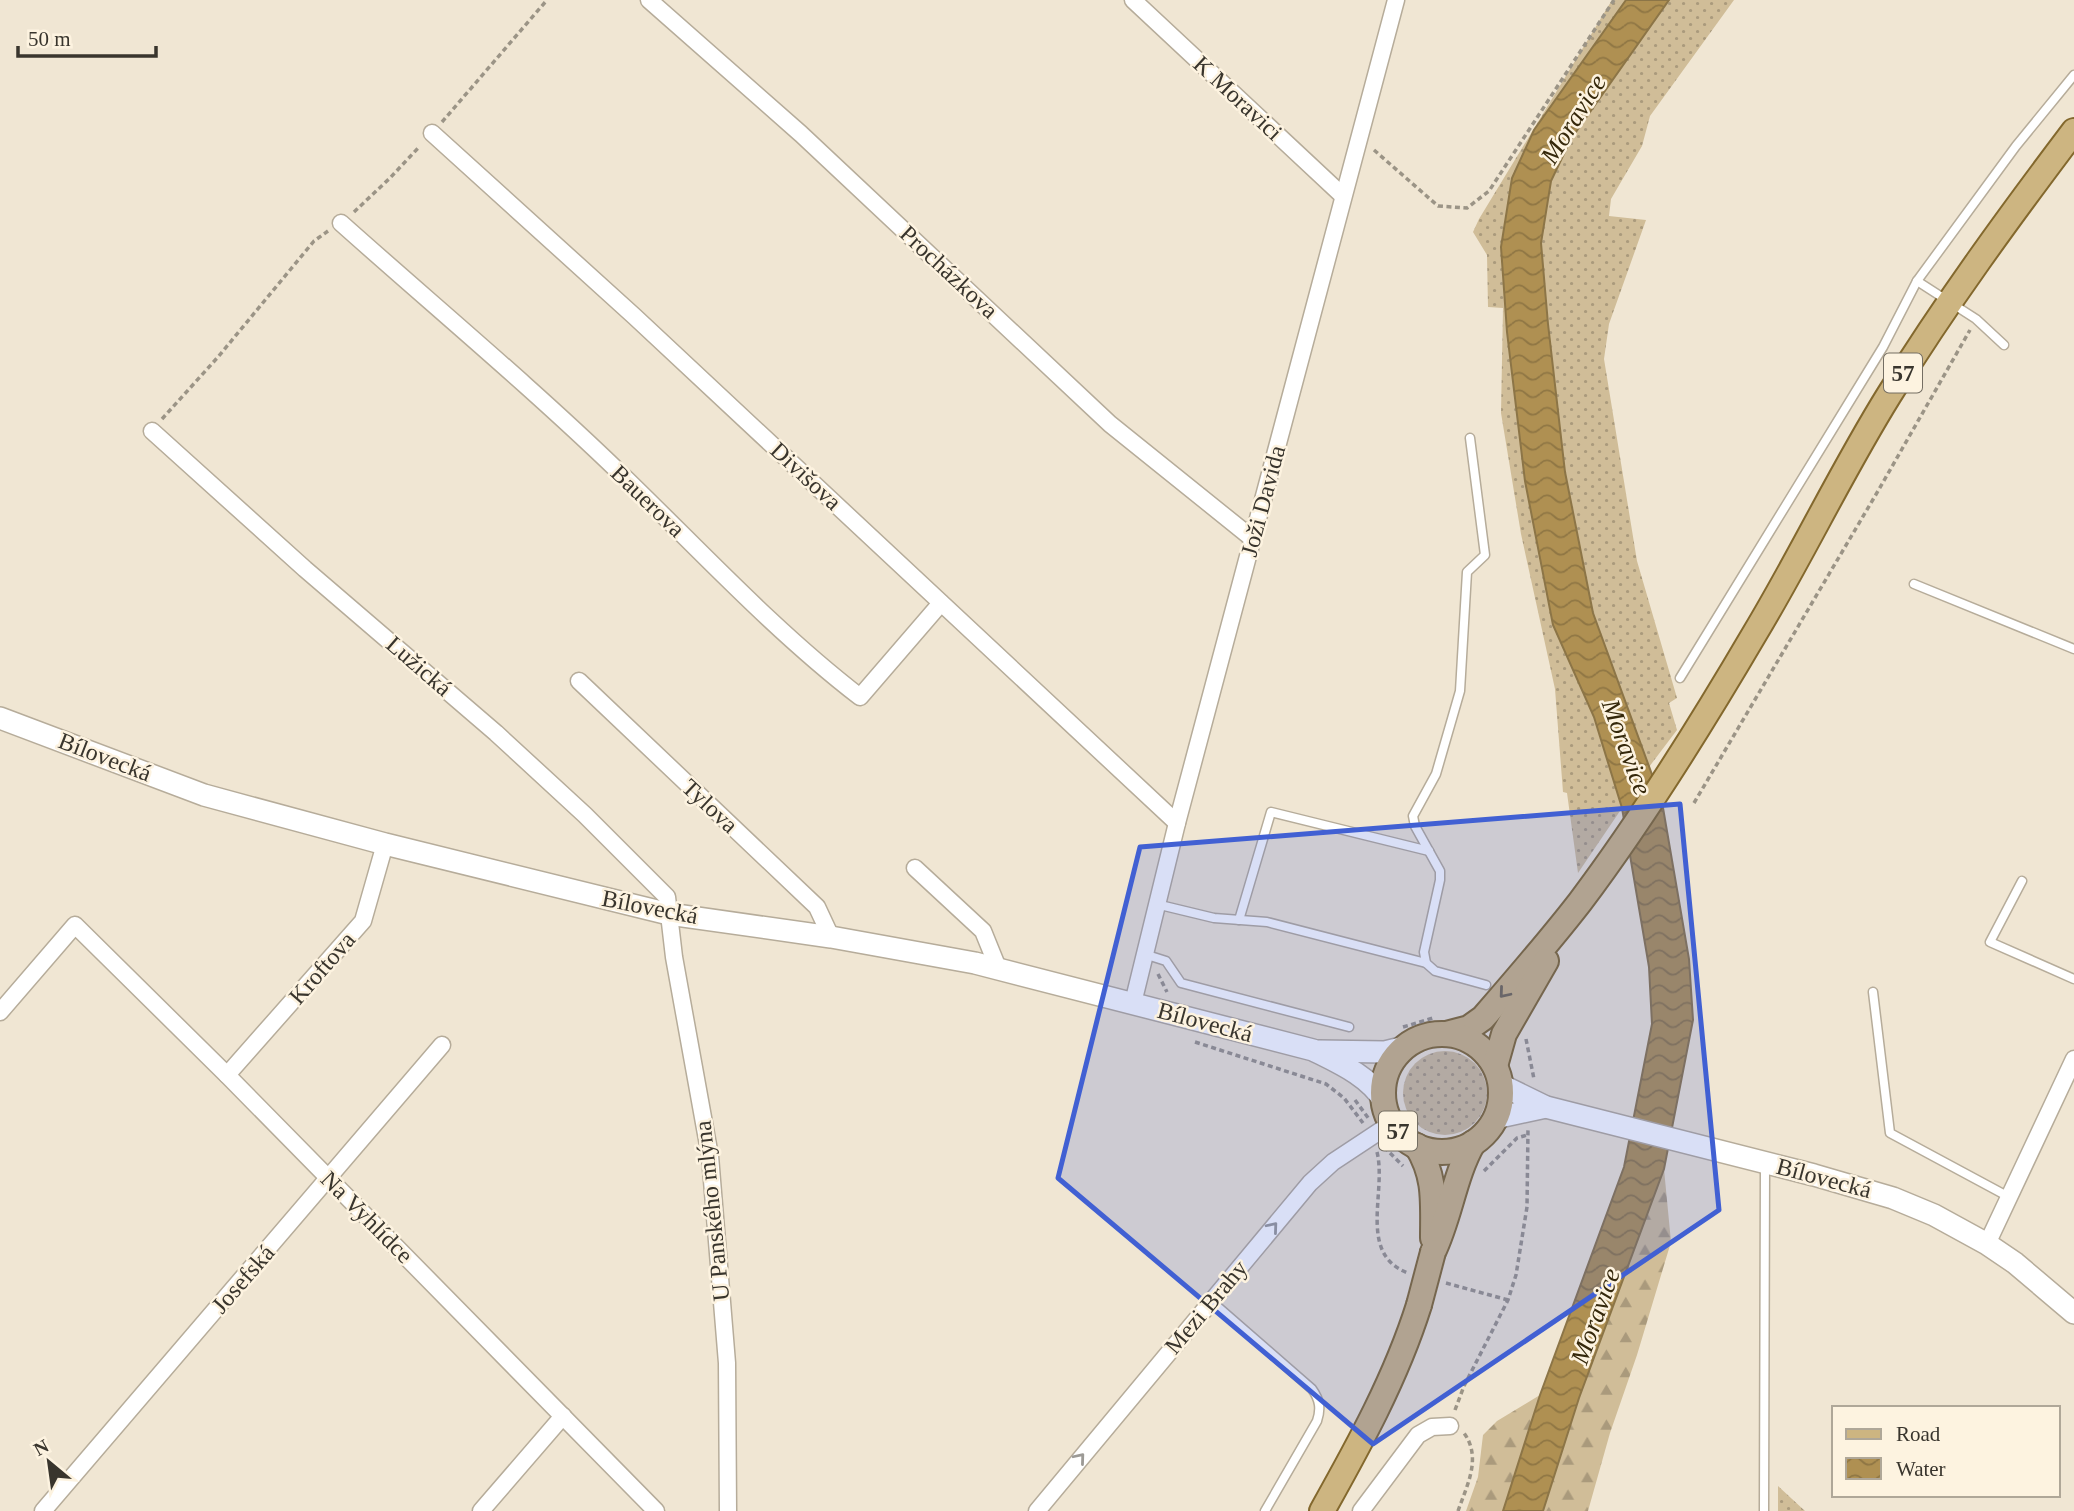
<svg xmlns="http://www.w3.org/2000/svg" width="2074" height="1511" viewBox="0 0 2074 1511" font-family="'Times New Roman',serif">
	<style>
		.grass { fill: url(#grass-dots) }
		.forest { fill: url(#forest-firs) }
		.water { fill: url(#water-waves); stroke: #8c7547; stroke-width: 2 }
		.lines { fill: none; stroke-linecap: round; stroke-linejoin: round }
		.service-casing { stroke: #b6ac9a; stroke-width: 11 }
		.minor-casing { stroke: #b6ac9a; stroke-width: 19 }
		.secondary-casing { stroke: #b6ac9a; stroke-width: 24 }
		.primary-casing { stroke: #83682d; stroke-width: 28 }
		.path { stroke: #9b9486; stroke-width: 3.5; stroke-dasharray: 5 3.5; stroke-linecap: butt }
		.service { stroke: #fff; stroke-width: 8 }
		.minor { stroke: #fff; stroke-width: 16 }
		.secondary { stroke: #fff; stroke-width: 21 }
		.primary { stroke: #cdb581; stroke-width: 24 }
		.primary-bridge-casing { stroke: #83682d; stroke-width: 28; stroke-linecap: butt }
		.primary-bridge { stroke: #cdb581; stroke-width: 24 }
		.oneway { stroke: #74684f }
		.oneway2 { stroke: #9c9a96 }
		.marked { fill: #4160d3; fill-opacity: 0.2; stroke: #4160d3; stroke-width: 5; stroke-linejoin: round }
		.labels { text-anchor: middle; stroke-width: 5; stroke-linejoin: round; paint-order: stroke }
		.shield { fill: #fdf3e0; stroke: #746e63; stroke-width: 2 }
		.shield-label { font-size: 23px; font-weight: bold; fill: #39352d }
		.street-label { font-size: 24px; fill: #39352d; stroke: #fdf3e0 }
		.water-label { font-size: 26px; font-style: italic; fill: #35280b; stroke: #fdf3e0 }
	</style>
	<defs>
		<pattern id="grass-dots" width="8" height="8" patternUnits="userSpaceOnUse" patternTransform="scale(1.75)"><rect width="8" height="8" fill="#d0bd98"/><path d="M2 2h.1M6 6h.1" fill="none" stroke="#aa9a7c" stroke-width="1.8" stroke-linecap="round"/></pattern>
		<pattern id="forest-firs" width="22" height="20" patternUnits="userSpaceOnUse" patternTransform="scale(1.75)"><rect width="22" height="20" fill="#d0bd98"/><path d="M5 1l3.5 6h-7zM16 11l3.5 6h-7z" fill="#aa9a7c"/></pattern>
		<pattern id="water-waves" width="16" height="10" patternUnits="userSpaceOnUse" patternTransform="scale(1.75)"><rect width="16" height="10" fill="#af9052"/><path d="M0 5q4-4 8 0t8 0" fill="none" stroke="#8f7644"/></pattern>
	</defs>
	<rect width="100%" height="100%" fill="#f0e6d3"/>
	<g class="grass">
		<polygon points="1612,0 1626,0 1534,130 1501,247 1507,332 1525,481 1553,625 1594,717 1622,808 1578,873 1567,793 1563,792 1555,689 1521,534 1501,413 1503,308 1488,307 1487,255 1473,232 1479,219"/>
		<polygon points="1669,0 1734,0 1650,116 1642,146 1611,199 1609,216 1646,220 1609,324 1604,359 1637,561 1677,698 1669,703 1677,730 1649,767 1593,613 1565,472 1548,324 1541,243 1551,181 1571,139"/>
		<circle cx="1445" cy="1093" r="42"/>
		<polygon points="1778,1486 1805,1511 1778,1511"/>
	</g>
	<g class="forest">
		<polygon points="1664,1169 1671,1242 1637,1355 1610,1433 1588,1511 1543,1511 1579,1398"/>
		<polygon points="1540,1395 1503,1511 1466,1511 1478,1477 1483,1435 1497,1421"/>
	</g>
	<polygon class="water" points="1626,0 1669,0 1571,139 1551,181 1541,243 1548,324 1565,472 1593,613 1662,802 1689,959 1693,1020 1664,1169 1579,1398 1543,1511 1503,1511 1540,1395 1624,1167 1652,1024 1649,967 1622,808 1594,717 1553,625 1525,481 1507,332 1501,247 1512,178 1534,130"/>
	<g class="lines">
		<defs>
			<g id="service">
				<polyline points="1917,281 1976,319 2004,345"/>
				<polyline points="1470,438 1485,555 1467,572 1460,691 1436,774 1413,816 1415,826 1440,871 1440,880 1424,952 1426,963 1435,971 1486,985"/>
				<polyline points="1914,584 2074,649"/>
				<polyline points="1680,678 1883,347 1917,281 2016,146 2074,75"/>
				<polyline points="2022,881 1990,942 2074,979"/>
				<polyline points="1156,904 1214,918 1267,922 1426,963"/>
				<polyline points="1239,920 1271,812 1429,851"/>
				<polyline points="1144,954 1166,961 1181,983 1349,1027"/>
				<polyline points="1873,992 1890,1133 2009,1197"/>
				<path d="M 1211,1301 L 1312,1389 C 1320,1400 1321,1409 1317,1421 L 1265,1511"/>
				<polyline points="1764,1511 1765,1165"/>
			</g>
			<g id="minor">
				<polyline points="649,0 801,134 1110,424 1253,539"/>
				<polyline points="1133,0 1343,196"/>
				<polyline points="432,133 634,316 1177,823"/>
				<path d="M 341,223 C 434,306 530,386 619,472 C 698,548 773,630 860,697 L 941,603"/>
				<polyline points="152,431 305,569 496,733 585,815 667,897 674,957 710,1156 727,1363 728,1511"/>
				<polyline points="579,681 817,907 831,937"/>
				<polyline points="915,868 983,931 998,968"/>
				<polyline points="1133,1003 1177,823 1396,0"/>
				<polyline points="0,1012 75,925 227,1075 656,1511"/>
				<polyline points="227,1075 363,921 385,844"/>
				<polyline points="1987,1244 2074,1059"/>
				<polyline points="43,1511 442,1045"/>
				<polyline points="481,1511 563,1416"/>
				<polyline points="1037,1511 1310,1183 1333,1162 1392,1123"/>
				<polyline points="1361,1511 1418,1435 1432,1427 1450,1426"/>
			</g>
			<g id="secondary">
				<path d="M 0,718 L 204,795 L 385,844 L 669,914 L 831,937 L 975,963 L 1313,1050 C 1339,1063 1369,1076 1384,1101"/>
				<polyline points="1319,1051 1385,1052 1405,1047"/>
				<polyline points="1501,1085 1546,1107 1814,1175 1893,1198 1934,1215 1987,1244 2015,1263 2074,1313"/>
				<polyline points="1495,1118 1546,1107"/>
			</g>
			<g id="primary">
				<path d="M 1446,1034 L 1469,1028 L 1483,1018 C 1516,980 1549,942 1580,902 C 1644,817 1701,725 1755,633 C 1802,555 1841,472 1889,395 C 1946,303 2009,217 2074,131"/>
				<circle cx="1442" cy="1093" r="59"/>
				<polyline points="1495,1066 1504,1034 1546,961"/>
				<path d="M 1417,1146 C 1436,1177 1433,1202 1433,1238"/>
				<path d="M 1433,1252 C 1450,1217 1454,1176 1473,1143"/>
				<path d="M 1322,1511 C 1359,1445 1396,1378 1419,1305"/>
			</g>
		</defs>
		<use href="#service" class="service-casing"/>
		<use href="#minor" class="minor-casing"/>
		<use href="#secondary" class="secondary-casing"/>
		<use href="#primary" class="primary-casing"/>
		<g class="path">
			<polyline points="442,122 547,0"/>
			<polyline points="1374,150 1438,206 1467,208 1489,191 1614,0"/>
			<polyline points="354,212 390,178 420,146"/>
			<polyline points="162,419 218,357 314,241 328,231"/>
			<polyline points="1694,803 1878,491 1970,330"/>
			<polyline points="1158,974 1167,992"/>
			<polyline points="1403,1027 1433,1018"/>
			<polyline points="1526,1039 1534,1079"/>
			<polyline points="1195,1042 1326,1084 1344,1098 1363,1123"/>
			<polyline points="1355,1100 1369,1119"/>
			<polyline points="1384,1147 1403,1166"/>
			<path d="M 1377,1152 C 1387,1192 1357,1254 1408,1273"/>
			<polyline points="1484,1171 1517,1138 1527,1135"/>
			<polyline points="1446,1283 1508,1300"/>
			<polyline points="1455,1410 1464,1386 1508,1300 1516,1275 1527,1207 1528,1128"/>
			<path d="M 1458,1511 C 1467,1485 1482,1458 1464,1433"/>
		</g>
		<use href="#service" class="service"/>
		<use href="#minor" class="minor"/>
		<use href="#secondary" class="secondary"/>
		<use href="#primary" class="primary"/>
		<defs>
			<polyline id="primary-bridge" points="1419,1305 1433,1252"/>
		</defs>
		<use href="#primary-bridge" class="primary-bridge-casing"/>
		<use href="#primary-bridge" class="primary-bridge"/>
	</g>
	<defs><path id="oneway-chevron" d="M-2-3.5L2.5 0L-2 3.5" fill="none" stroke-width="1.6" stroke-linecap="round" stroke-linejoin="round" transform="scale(1.75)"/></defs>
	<use class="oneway" href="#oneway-chevron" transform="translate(1504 993) rotate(130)"/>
	<g class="oneway2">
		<use href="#oneway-chevron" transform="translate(1273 1227) rotate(-50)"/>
		<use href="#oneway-chevron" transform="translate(1080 1458) rotate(-50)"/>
	</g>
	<path class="marked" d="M 1680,804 L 1719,1210 L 1373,1444 L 1058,1178 L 1140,847 Z"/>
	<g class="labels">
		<g class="shield">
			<rect x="1884" y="353.5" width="38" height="39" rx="5"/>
			<rect x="1379" y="1111.5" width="38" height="39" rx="5"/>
		</g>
		<g class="shield-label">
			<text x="1903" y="381">57</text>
			<text x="1398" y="1139">57</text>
		</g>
		<g class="street-label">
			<text transform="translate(1238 98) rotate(43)" y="8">K Moravici</text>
			<text transform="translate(949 272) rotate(43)" y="8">Procházkova</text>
			<text transform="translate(806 476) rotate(43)" y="8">Divišova</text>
			<text transform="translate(648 501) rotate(44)" y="8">Bauerova</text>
			<text transform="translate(1263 501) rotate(-75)" y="8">Joži Davida</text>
			<text transform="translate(419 666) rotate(41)" y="8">Lužická</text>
			<text transform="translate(105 757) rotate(21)" y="8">Bílovecká</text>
			<text transform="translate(710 806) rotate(43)" y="8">Tylova</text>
			<text transform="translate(650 907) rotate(11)" y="8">Bílovecká</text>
			<text transform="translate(322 968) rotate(-49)" y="8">Kroftova</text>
			<text transform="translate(1205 1022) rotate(15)" y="8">Bílovecká</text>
			<text transform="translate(1824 1178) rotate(15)" y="8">Bílovecká</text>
			<text transform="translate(712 1211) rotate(-96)" y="8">U Panského mlýna</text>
			<text transform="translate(367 1217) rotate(45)" y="8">Na Vyhlídce</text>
			<text transform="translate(243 1279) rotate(-49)" y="8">Josefská</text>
			<text transform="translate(1206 1307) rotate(-50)" y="8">Mezi Brahy</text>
		</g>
		<g class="water-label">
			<text transform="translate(1573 119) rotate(-58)" y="9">Moravice</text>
			<text transform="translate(1627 747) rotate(70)" y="9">Moravice</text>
			<text transform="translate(1595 1316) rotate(-70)" y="9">Moravice</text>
		</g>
	</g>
	<rect x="1832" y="1406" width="228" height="91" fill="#fdf3e0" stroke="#afa798" stroke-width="2"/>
	<rect x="1846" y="1429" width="35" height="10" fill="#cdb581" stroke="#afa798" stroke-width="2"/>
	<text x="1896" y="1441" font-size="21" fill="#39352d">Road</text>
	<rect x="1846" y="1458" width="35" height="21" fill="url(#water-waves)" stroke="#afa798" stroke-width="2"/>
	<text x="1896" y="1476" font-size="21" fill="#39352d">Water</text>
	<g transform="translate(49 1462) rotate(331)" stroke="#fdf3e0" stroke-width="5" paint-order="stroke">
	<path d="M0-5L12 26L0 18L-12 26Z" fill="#39352d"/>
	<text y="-10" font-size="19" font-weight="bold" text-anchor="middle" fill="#39352d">N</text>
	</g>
	<path d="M18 46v10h138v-10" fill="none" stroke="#39352d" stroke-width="3.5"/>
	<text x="28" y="46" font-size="21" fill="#39352d" stroke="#fdf3e0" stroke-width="5" paint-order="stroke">50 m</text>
</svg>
